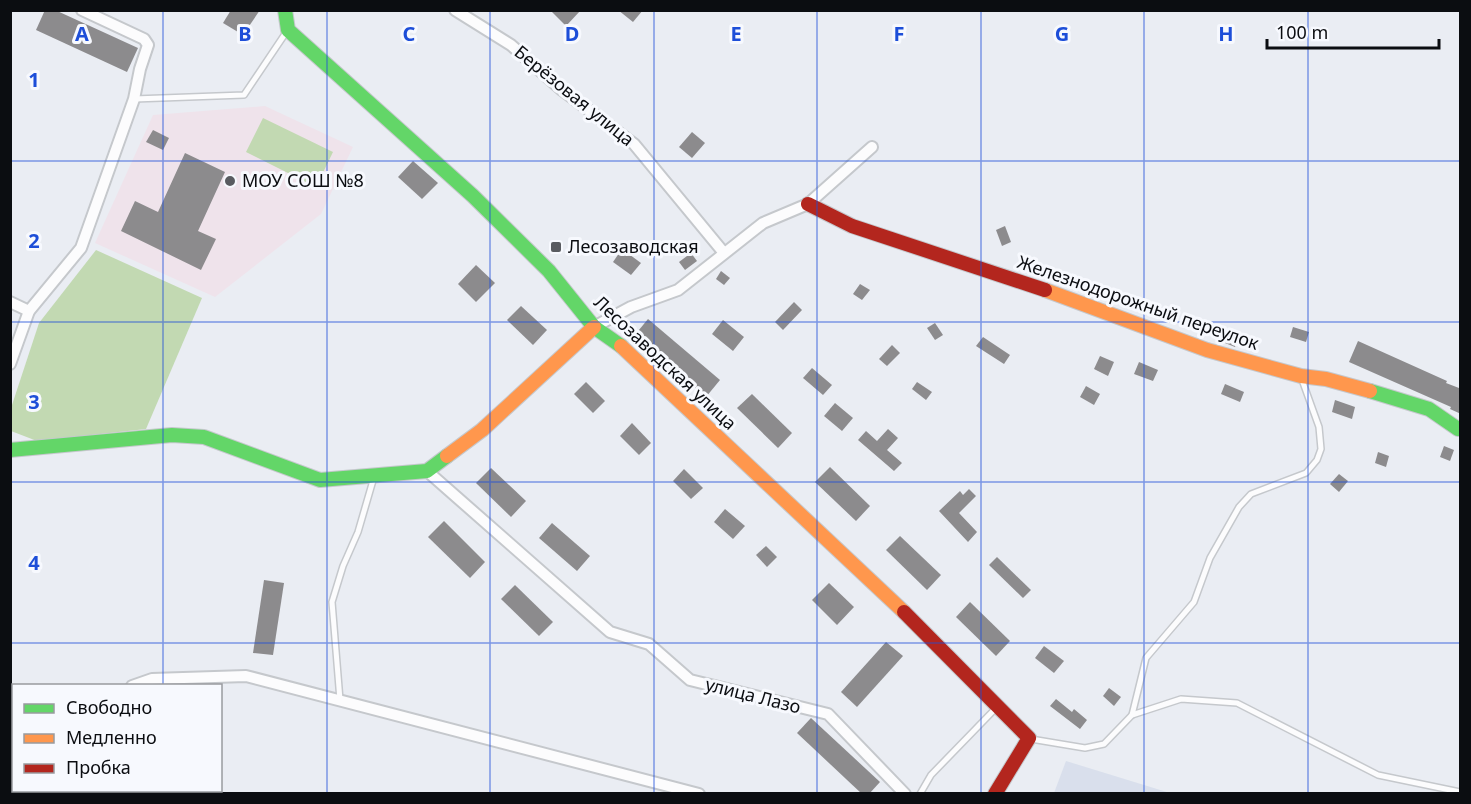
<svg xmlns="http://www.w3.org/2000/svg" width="1471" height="804" viewBox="0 0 1471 804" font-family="'Noto Sans',sans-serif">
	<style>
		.built { fill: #d9dfec }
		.education { fill: #efe3eb }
		.green { fill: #c2d9b2 }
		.building { fill: #8c8b8d }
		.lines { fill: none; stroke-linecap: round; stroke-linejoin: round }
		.lane-casing { stroke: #c5c8cc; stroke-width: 8 }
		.street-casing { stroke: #c5c8cc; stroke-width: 14 }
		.fast-casing { stroke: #c5c8cc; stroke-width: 16 }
		.slow-casing { stroke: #c5c8cc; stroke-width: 16 }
		.jam-casing { stroke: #c5c8cc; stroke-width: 16 }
		.lane { stroke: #fcfcfd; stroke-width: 5 }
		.street { stroke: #fcfcfd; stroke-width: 10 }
		.fast { stroke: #63d668; stroke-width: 14 }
		.slow { stroke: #ff974d; stroke-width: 14 }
		.jam { stroke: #b3261e; stroke-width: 14 }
		.grid { fill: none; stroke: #1d4ed8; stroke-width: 1.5; stroke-opacity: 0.55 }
		.poi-dot { fill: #595b60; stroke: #f7f9fe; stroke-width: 2 }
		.labels { text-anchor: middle; stroke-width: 6; stroke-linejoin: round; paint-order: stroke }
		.street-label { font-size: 18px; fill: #0b0d11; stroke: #f7f9fe }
		.poi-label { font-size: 18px; fill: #0b0d11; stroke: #f7f9fe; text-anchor: start }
		.grid-label { font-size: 20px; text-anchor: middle; font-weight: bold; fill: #1d4ed8; stroke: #f7f9fe; stroke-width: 6; stroke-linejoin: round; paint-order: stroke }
	</style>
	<rect width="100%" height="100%" fill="#eaedf3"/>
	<polygon class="built" points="1066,761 1170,793 1054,793"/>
	<polygon class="education" points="265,106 353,147 321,214 215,297 95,243 153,115"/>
	<g class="green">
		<polygon points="263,118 333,152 316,187 246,152"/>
		<polygon points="96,250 202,298 146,429 37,441 11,431 11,408 39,323"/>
	</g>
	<g class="building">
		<polygon points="45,10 55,10 138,48 127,72 36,30"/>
		<polygon points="231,10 260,10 243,35 223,23"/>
		<polygon points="550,10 581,10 566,26"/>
		<polygon points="618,10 643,10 633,22"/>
		<polygon points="153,130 169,138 163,150 146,142"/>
		<polygon points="692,132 705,143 692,158 679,147"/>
		<polygon points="185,153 225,172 198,231 216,239 201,270 121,231 135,201 158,212"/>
		<polygon points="413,161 438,183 422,199 398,177"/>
		<polygon points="1005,226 1011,242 1002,246 996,230"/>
		<polygon points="622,249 641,263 631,275 613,262"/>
		<polygon points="691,253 697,261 685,270 679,262"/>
		<polygon points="476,265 495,283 476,302 458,284"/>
		<polygon points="721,271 730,278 724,285 716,279"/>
		<polygon points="860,284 870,290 862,300 853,294"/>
		<polygon points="794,302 802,310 783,330 775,322"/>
		<polygon points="521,306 547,330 533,345 507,320"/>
		<polygon points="648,319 720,380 706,397 634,336"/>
		<polygon points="723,320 744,337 733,351 712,334"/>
		<polygon points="935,323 943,335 935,340 927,328"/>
		<polygon points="1293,327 1309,332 1306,342 1290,337"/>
		<polygon points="1228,335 1238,338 1235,347 1225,343"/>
		<polygon points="983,337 1010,355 1004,364 976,346"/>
		<polygon points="1358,341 1447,381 1446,383 1459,388 1461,385 1461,414 1450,409 1451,407 1349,362"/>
		<polygon points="892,345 900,353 887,366 879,359"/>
		<polygon points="1100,356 1114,362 1108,376 1094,369"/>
		<polygon points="1139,362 1158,370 1153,381 1134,374"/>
		<polygon points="812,368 832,385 823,395 803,378"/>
		<polygon points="586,382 605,401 593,413 574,394"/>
		<polygon points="917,382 932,392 926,400 912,389"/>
		<polygon points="1225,384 1244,392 1240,402 1221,394"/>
		<polygon points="1086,386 1100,394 1094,405 1080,397"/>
		<polygon points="752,394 792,433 778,448 737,408"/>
		<polygon points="1335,400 1355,407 1352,419 1332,412"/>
		<polygon points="835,403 853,418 842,431 824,416"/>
		<polygon points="632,423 651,443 639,455 620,436"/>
		<polygon points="888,429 898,438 887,450 902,463 894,471 858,440 866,431 877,441"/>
		<polygon points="1444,446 1454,450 1450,461 1440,457"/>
		<polygon points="1378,452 1389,456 1386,467 1375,463"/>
		<polygon points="830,467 870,506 856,521 815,482"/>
		<polygon points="491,468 526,501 511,517 476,483"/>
		<polygon points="684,469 703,488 691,499 673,481"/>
		<polygon points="1339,474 1348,481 1339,492 1330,484"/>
		<polygon points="969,489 976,496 959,513 977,532 968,542 939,511 960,491 963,495"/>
		<polygon points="725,509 745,526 733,539 714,522"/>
		<polygon points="444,521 485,562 470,578 428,537"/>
		<polygon points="552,523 590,556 577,571 539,538"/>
		<polygon points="900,536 941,575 927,590 886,550"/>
		<polygon points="766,546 777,557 767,567 756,555"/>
		<polygon points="997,557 1031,590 1023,598 989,565"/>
		<polygon points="264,580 284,583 273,655 253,653"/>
		<polygon points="829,583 854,607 837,625 812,600"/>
		<polygon points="515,585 553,622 539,636 501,599"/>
		<polygon points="970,602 1010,641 996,656 956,617"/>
		<polygon points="886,642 903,656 857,707 841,692"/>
		<polygon points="1044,646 1064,661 1054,673 1035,658"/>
		<polygon points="1109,688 1121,697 1114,706 1103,696"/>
		<polygon points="1056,699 1072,712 1074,709 1087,720 1080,729 1050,706"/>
		<polygon points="811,718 880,782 869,794 862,794 797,733"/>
	</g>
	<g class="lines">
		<defs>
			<g id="lane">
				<polyline points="134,99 244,95 287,31"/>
				<polyline points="340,700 332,602 343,566 358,532 374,477"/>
				<polyline points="1132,715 1146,658 1194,602 1210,558 1239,507 1251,494 1306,473 1317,460 1321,449 1319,427 1301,377"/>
				<polyline points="1031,739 1085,748 1104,744 1132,715 1181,699 1237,703 1378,775 1460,792"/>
				<polyline points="920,794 931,775 996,708"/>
			</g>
			<g id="street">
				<polyline points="455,10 511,45 562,90 634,144 724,253"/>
				<polyline points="10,302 29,311"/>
				<polyline points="594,327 631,307 678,290 763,223 808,204 872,147"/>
				<polyline points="10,364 29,311 81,248 134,99 140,69 148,45 144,39 82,10"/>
				<polyline points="427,471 610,632 649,644 690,680 828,714 905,794"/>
				<polyline points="132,686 152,679 246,676 699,794"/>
				<polyline points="13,794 15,790"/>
			</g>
			<g id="fast">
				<polyline points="285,10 288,30 473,196 549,271 594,327 621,346"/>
				<polyline points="1370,391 1429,409 1458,429"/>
				<polyline points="10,450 172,435 204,437 320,480 427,471 447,456"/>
			</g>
			<g id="slow">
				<polyline points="1045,290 1207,350 1301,376 1326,379 1370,391"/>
				<polyline points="621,346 904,612"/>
				<polyline points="447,456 482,430 594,327"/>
			</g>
			<g id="jam">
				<polyline points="808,204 852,226 1045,290"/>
				<polyline points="904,612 1029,738 995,794"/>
			</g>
		</defs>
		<use href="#lane" class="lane-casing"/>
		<use href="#street" class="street-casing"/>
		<use href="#fast" class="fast-casing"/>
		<use href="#slow" class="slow-casing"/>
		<use href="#jam" class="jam-casing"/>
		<use href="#lane" class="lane"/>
		<use href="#street" class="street"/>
		<use href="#fast" class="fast"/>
		<use href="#slow" class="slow"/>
		<use href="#jam" class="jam"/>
	</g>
	<path class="grid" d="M 163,10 L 163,686M 327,10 L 327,794M 490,10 L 490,794M 654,10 L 654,794M 817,10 L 817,794M 981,10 L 981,794M 1144,10 L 1144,794M 1308,10 L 1308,794M 10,161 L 1460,161M 10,322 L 1460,322M 10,482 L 1460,482M 10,643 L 1460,643M 163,790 L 163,794"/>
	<g class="poi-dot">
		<circle cx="230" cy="181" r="6"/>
		<rect x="550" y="241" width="12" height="12" rx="3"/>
	</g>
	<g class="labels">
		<g class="street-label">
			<text transform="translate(574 96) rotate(39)" y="6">Берёзовая улица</text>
			<text transform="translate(1138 303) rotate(19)" y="6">Железнодорожный переулок</text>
			<text transform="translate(665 363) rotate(43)" y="6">Лесозаводская улица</text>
			<text transform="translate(753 696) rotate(14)" y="6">улица Лазо</text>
		</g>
		<g class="poi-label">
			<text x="242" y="187">МОУ СОШ №8</text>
			<text x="568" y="253">Лесозаводская</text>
		</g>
	</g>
	<g class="grid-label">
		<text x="82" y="41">A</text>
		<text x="245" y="41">B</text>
		<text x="409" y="41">C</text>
		<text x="572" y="41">D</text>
		<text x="736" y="41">E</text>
		<text x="899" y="41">F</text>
		<text x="1062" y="41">G</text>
		<text x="1226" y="41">H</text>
		<text x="34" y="87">1</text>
		<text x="34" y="248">2</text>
		<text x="34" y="409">3</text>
		<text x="34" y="570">4</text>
	</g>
	<rect width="1471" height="804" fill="none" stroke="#0b0d11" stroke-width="24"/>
	<rect x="12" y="684" width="210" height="108" fill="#f7f9fe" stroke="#999b9f" stroke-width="1.5"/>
	<rect x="24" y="704" width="30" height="9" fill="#63d668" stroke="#999b9f" stroke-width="1.5"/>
	<text x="66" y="714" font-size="18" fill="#0b0d11">Свободно</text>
	<rect x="24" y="734" width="30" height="9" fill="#ff974d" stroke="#999b9f" stroke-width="1.5"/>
	<text x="66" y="744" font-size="18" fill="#0b0d11">Медленно</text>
	<rect x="24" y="764" width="30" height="9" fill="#b3261e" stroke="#999b9f" stroke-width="1.5"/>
	<text x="66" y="774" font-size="18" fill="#0b0d11">Пробка</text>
	<path d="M1267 39v9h172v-9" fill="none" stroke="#0b0d11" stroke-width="3"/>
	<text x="1276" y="39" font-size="18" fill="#0b0d11" stroke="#f7f9fe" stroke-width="4.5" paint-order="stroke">100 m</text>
</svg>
